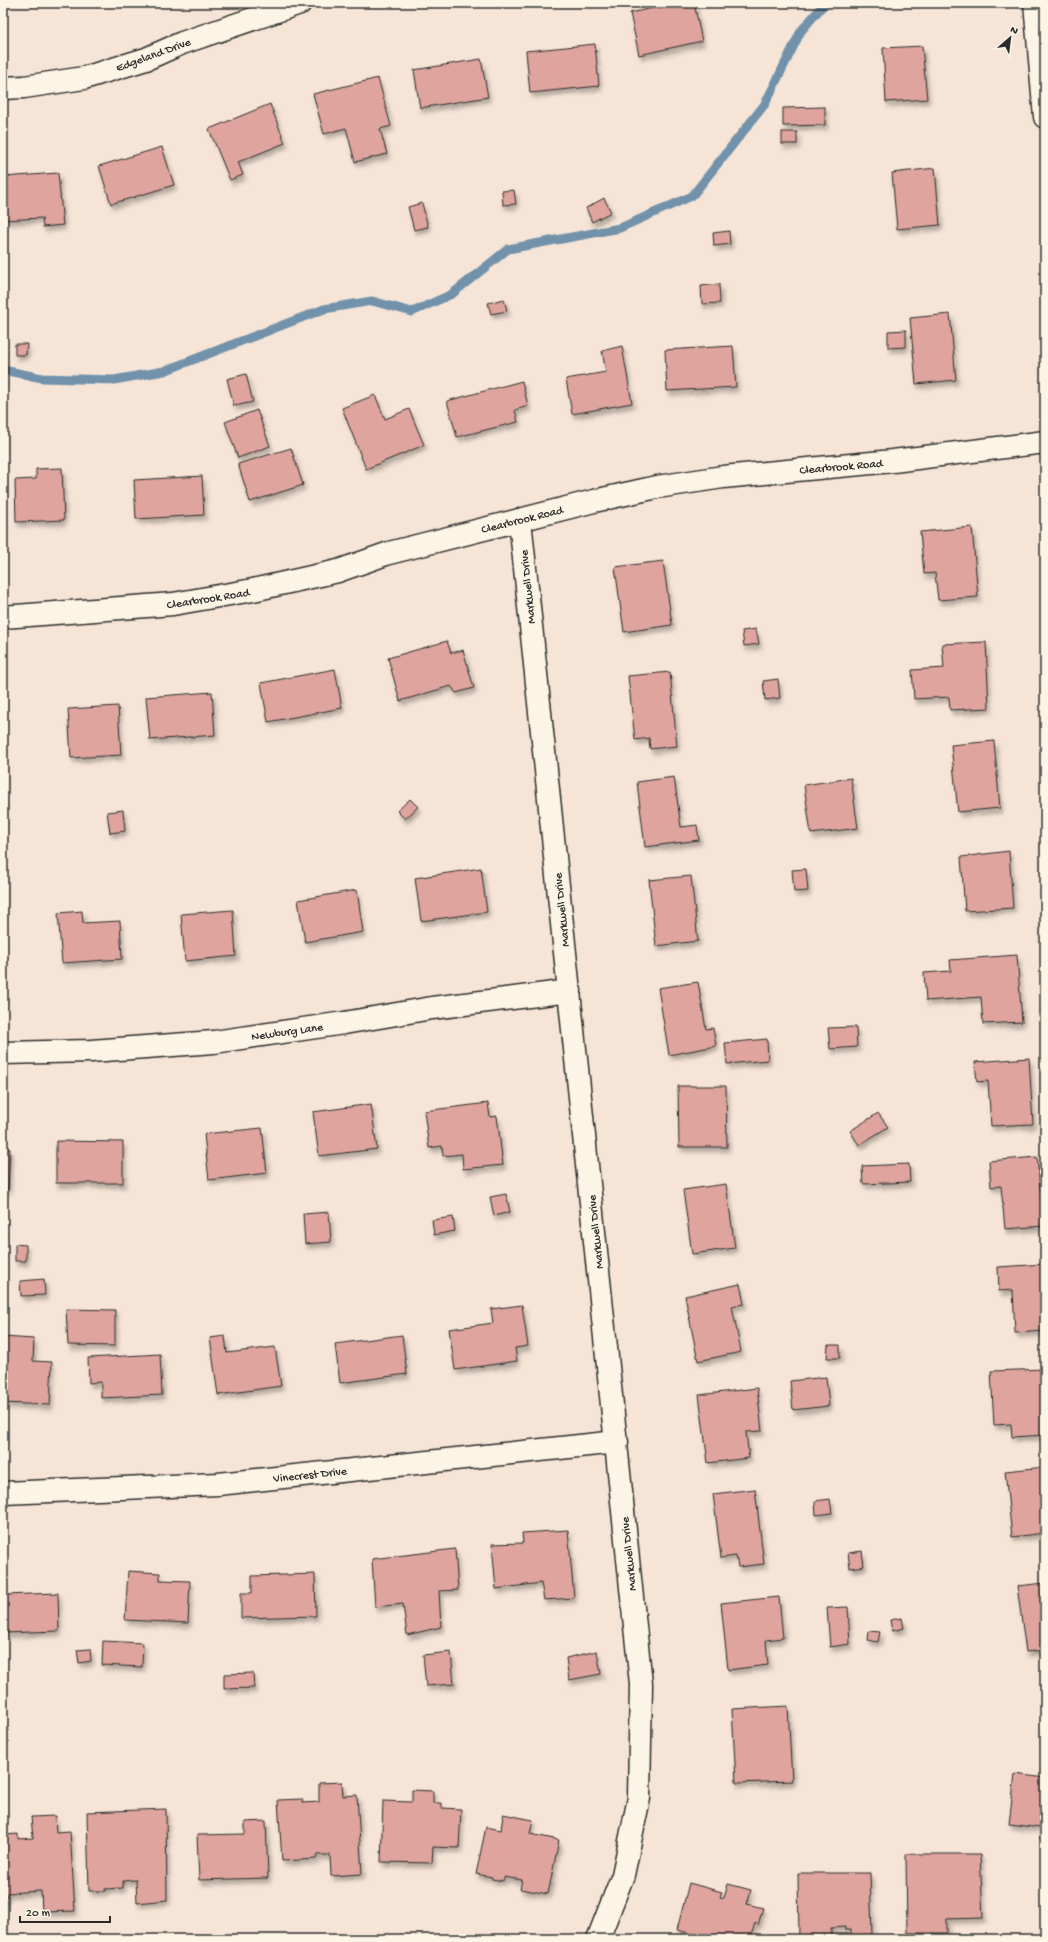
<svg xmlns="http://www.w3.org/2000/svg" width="1048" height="1942" viewBox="0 0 1048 1942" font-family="'Gochi Hand',sans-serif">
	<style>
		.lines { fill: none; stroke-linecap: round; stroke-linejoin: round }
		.stream { stroke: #7192aa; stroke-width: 9 }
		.building { fill: #dea49d; stroke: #2b2b2b; filter: url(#shadow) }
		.minor-casing { stroke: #2b2b2b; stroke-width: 25 }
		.secondary-casing { stroke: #2b2b2b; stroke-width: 25 }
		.minor { stroke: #fcf5e5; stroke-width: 22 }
		.secondary { stroke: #fcf5e5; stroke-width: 22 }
		.labels { text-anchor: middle; stroke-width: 3.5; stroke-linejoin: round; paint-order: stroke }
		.street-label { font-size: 12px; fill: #2b2b2b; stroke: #fcf5e5 }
	</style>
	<defs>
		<filter id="shadow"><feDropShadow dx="2.5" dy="4.5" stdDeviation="2" flood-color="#0004"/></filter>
	</defs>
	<rect width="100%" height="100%" fill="#f6e5d7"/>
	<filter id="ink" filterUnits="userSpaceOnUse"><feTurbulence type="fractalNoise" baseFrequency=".025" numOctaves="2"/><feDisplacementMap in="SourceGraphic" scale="8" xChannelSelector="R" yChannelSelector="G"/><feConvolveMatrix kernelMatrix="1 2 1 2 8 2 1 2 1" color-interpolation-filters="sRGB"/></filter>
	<g filter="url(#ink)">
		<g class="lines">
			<polyline class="stream" points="3,370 42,378 114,380 164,371 324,309 372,301 412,312 452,294 508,249 620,228 692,196 765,104 801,31 825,3"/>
		</g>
		<g class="building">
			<polygon points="675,3 694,3 702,41 639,55 630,13"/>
			<polygon points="595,44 599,86 530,93 526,51"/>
			<polygon points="922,46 927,99 886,102 883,48"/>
			<polygon points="481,59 488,97 420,108 414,70"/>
			<polygon points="378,78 391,126 380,129 387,154 355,162 346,128 324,134 313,94"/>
			<polygon points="270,104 285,143 238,162 243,175 230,180 209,129"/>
			<polygon points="825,107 825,125 783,126 783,108"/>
			<rect x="782" y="132" width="15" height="12"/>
			<polygon points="162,147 174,185 111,204 99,166"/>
			<polygon points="935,168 940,225 897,229 892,173"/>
			<polygon points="58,173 63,225 43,227 42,218 3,220 3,177"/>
			<polygon points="514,190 516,204 503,205 502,191"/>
			<polygon points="604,198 611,212 592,222 586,208"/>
			<polygon points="422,203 428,227 414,230 408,207"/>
			<polygon points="729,231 730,244 714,246 713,233"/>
			<polygon points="719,284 720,303 702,304 701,286"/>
			<polygon points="504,299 507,311 491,314 488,303"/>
			<polygon points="950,314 956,380 916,384 910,318"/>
			<polygon points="906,330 906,347 888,348 888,331"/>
			<polygon points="15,344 27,344 26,355 15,355"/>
			<polygon points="622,346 632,403 572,414 566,379 606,372 602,351"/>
			<polygon points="733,346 736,387 667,391 665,350"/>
			<polygon points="246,374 253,402 234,406 227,379"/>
			<polygon points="522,381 528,406 515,410 518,422 457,437 447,401"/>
			<polygon points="375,395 385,419 409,409 424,445 366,469 342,408"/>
			<polygon points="257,410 270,446 238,458 225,422"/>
			<polygon points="291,448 303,485 250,502 238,464"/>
			<polygon points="62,468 64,520 16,522 15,480 36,479 36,469"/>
			<polygon points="202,476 204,515 136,519 134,480"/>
			<polygon points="972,527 978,597 938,600 935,573 924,574 920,532"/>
			<polygon points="663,561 672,625 624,632 615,567"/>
			<polygon points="756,629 759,644 744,646 742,631"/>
			<polygon points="447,641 451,653 463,650 474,688 456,693 451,686 400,701 388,658"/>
			<polygon points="986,642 989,708 950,710 949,697 914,699 912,670 944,668 942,644"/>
			<polygon points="335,669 342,708 268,722 261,683"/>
			<polygon points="670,672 677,746 650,749 649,738 635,740 628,676"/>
			<polygon points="778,679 780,698 765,700 763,681"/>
			<polygon points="212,692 215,735 150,740 146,697"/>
			<polygon points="118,706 121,755 71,758 68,709"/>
			<polygon points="994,741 1000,808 958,812 951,745"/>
			<polygon points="674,777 681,827 697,825 699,840 645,847 637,782"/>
			<polygon points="851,778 858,828 811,834 804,785"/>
			<polygon points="410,799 418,807 405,819 397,811"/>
			<polygon points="123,810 125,831 110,833 107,812"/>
			<polygon points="1009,851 1013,908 965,911 961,857"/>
			<polygon points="481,868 487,912 421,921 415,878"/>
			<polygon points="806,869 808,891 794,892 792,870"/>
			<polygon points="691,876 698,941 656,946 649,880"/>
			<polygon points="357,890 363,932 305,942 298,900"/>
			<polygon points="233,910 236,956 185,961 181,914"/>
			<polygon points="82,911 83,923 120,921 122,959 62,963 58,913"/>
			<polygon points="1017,955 1022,1022 983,1024 981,997 926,1001 924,973 951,971 950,960"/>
			<polygon points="698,982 706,1029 713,1028 716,1046 669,1055 658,988"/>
			<polygon points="856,1027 857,1047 830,1049 828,1028"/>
			<polygon points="767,1039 768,1060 727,1064 725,1043"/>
			<polygon points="1029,1058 1033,1124 991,1126 988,1081 977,1082 975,1062"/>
			<polygon points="678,1086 726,1086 727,1147 679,1147"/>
			<polygon points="488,1103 490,1117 497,1116 503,1165 463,1169 462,1154 443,1156 442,1146 429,1148 424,1111"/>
			<polygon points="371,1104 377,1149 319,1156 313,1112"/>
			<polygon points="878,1113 888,1127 859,1145 850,1131"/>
			<polygon points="262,1128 267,1173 209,1180 204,1134"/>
			<polygon points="56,1141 123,1142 123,1183 56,1183"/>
			<polygon points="3,1148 10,1149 8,1189 3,1189"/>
			<polygon points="1037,1157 1044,1226 1005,1229 1001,1186 991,1187 989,1161"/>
			<polygon points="909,1164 910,1182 863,1184 862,1166"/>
			<polygon points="726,1184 735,1248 692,1254 683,1190"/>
			<polygon points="506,1194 510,1212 494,1216 490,1197"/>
			<polygon points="329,1212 331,1242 305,1244 303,1214"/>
			<polygon points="453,1217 455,1231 434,1235 432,1220"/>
			<polygon points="15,1244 26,1245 26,1261 15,1261"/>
			<polygon points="1045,1264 1045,1331 1015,1333 1013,1290 999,1291 998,1267"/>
			<polygon points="44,1279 45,1295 21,1296 20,1281"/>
			<polygon points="740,1284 744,1304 732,1306 741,1352 698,1361 685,1296"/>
			<polygon points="522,1305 528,1346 515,1348 517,1361 455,1370 449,1329 493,1323 491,1309"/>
			<polygon points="66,1309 115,1310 115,1346 68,1345"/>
			<polygon points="402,1335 407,1374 340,1383 335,1344"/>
			<polygon points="225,1336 227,1353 275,1347 281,1386 218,1395 210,1338"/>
			<polygon points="3,1337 34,1339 33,1361 52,1362 50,1405 3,1403"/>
			<polygon points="828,1345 840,1345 840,1358 827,1358"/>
			<polygon points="160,1354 162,1395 101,1398 101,1382 89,1383 88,1358"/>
			<polygon points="1045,1369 1045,1435 1012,1437 1011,1424 994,1425 991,1371"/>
			<polygon points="826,1377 829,1406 793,1410 790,1381"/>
			<polygon points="757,1388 762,1431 746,1432 749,1458 708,1463 699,1395"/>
			<polygon points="1045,1467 1045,1533 1012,1537 1005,1471"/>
			<polygon points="755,1489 764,1564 738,1567 736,1556 721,1558 713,1494"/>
			<polygon points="830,1499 832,1513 816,1515 815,1501"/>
			<polygon points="568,1530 574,1598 544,1600 541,1583 496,1589 492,1544 523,1543 522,1533"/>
			<polygon points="455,1549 458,1590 439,1591 441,1627 407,1635 403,1604 375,1607 372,1559"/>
			<polygon points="862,1551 864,1566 850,1568 848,1553"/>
			<polygon points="128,1571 160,1573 160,1580 190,1581 188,1623 125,1620"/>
			<polygon points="315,1574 316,1616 241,1618 241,1593 252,1593 252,1576"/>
			<polygon points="1045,1583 1045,1650 1026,1652 1017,1586"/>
			<polygon points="58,1593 59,1631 3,1633 3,1595"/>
			<polygon points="779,1597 783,1638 766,1640 768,1665 728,1670 721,1603"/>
			<polygon points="848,1607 850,1644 830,1647 827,1608"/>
			<polygon points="902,1618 904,1628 892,1631 890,1620"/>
			<polygon points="869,1631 880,1632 878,1642 868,1640"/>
			<polygon points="103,1641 143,1643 142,1667 102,1665"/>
			<polygon points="90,1649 91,1661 79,1663 77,1650"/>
			<polygon points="597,1651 601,1674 569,1680 566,1658"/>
			<polygon points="451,1652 454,1684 426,1686 423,1655"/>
			<polygon points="253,1673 254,1688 224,1689 224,1674"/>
			<polygon points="788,1706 792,1781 736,1783 732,1709"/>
			<polygon points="1015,1774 1045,1778 1045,1839 1040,1839 1041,1828 1009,1824"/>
			<polygon points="342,1782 343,1796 357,1795 362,1874 331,1876 330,1855 318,1855 316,1859 282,1861 278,1800 302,1799 303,1803 319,1802 319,1783"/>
			<polygon points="412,1790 433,1791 433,1803 442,1803 442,1808 461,1809 459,1848 433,1847 432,1863 381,1862 383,1801 412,1802"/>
			<polygon points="166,1809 167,1900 137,1903 136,1880 123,1881 123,1888 105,1889 105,1891 89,1891 87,1812"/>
			<polygon points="503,1814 533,1820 530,1834 559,1840 548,1894 520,1889 522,1880 504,1877 503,1881 492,1879 492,1877 476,1874 486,1827 501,1830"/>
			<polygon points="55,1816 56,1832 70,1831 75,1911 42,1912 41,1891 7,1893 6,1898 3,1898 3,1835 18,1834 18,1839 33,1838 31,1817"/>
			<polygon points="266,1821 268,1878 199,1880 197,1835 245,1834 245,1822"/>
			<polygon points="906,1854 980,1854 983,1918 947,1919 947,1933 907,1933"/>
			<polygon points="798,1873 870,1873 872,1935 851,1936 851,1930 845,1930 845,1927 831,1928 831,1939 799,1939"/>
			<polygon points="689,1883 722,1892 720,1897 724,1898 728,1884 751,1890 747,1904 763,1908 758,1925 755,1923 750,1939 703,1939 704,1937 677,1930"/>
		</g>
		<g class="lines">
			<defs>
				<g id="minor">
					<polyline points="3,88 24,87 84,78 146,59 182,43 300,3"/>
					<polyline points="520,520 641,1684 639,1798 623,1875 598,1939"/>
					<polyline points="3,617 173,604 253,590 338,571 389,553 594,501 657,487 723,477 893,461 1045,442"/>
					<polyline points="3,1053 91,1051 214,1042 344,1023 432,1008 570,991"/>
					<polyline points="3,1493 218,1484 617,1442"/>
				</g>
				<polyline id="secondary" points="1035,3 1045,117"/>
			</defs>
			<use href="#minor" class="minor-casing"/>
			<use href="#secondary" class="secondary-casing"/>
			<use href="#minor" class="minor"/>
			<use href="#secondary" class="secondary"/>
		</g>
	</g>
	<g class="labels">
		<g class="street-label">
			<text transform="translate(153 54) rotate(-20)" y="4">Edgeland Drive</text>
			<text transform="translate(841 466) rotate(-5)" y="4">Clearbrook Road</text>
			<text transform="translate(522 519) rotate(-14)" y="4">Clearbrook Road</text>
			<text transform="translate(527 587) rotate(-96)" y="4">Markwell Drive</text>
			<text transform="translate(208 598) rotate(-9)" y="4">Clearbrook Road</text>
			<text transform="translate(561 910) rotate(-96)" y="4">Markwell Drive</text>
			<text transform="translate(287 1031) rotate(-8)" y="4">Newburg Lane</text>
			<text transform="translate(595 1232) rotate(-96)" y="4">Markwell Drive</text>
			<text transform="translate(310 1474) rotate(-6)" y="4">Vinecrest Drive</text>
			<text transform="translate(628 1554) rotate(-96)" y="4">Markwell Drive</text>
		</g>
	</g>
	<rect width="1048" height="1942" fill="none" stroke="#fcf5e5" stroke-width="16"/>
	<rect x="8" y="8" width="1032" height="1926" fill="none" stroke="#2b2b2b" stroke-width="1.5" filter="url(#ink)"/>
	<g transform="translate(1010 38) rotate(28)" stroke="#fcf5e5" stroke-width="3" paint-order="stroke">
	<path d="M0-3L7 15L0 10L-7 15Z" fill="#2b2b2b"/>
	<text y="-6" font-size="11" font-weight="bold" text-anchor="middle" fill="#2b2b2b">N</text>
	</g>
	<path d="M20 1916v6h90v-6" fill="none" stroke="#2b2b2b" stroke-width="2"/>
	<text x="26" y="1916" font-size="12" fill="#2b2b2b" stroke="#fcf5e5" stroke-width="3" paint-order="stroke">20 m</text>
</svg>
